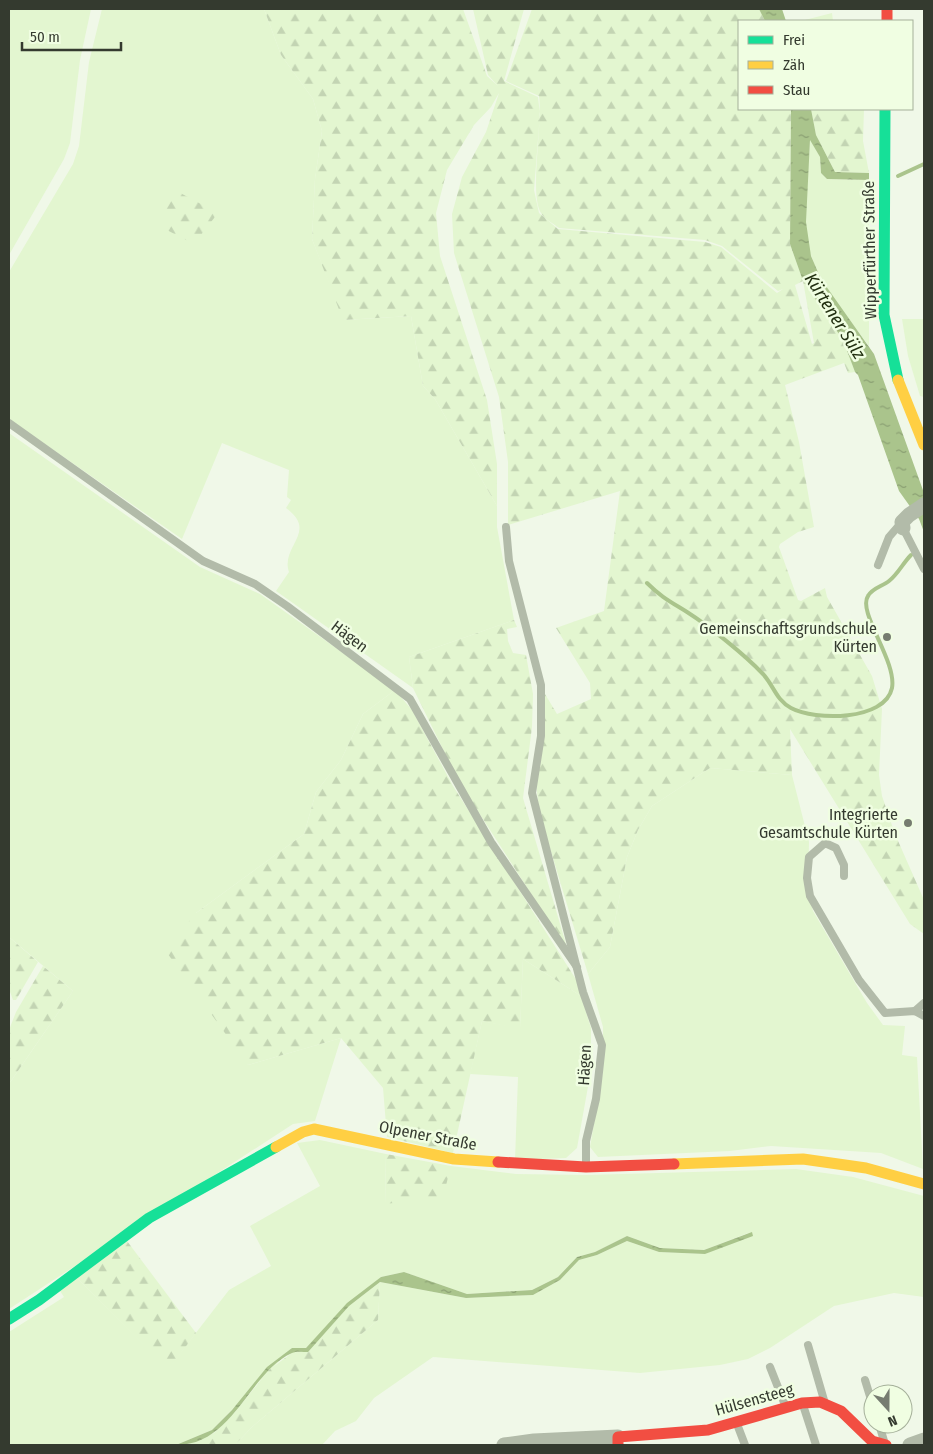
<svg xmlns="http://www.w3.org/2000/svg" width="933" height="1454" viewBox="0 0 933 1454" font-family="'Fira Sans Condensed',sans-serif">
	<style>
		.green { fill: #e3f6d0 }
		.forest { fill: url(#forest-firs); fill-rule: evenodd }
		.water { fill: url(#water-ripples) }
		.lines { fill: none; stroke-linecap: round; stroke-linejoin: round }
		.stream { stroke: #aac48c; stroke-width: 4 }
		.lane { stroke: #b2bba9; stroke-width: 8 }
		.street { stroke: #b2bba9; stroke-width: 15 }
		.fast { stroke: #16e098; stroke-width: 11 }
		.slow { stroke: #ffcf43; stroke-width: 11 }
		.jam { stroke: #f24e42; stroke-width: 11 }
		.poi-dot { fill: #767c70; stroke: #f0fee2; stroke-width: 2 }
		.labels { text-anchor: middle; stroke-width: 5; stroke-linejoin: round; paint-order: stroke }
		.street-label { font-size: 16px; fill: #343a2f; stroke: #f0fee2 }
		.poi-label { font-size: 16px; fill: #343a2f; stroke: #f0fee2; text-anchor: end }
		.water-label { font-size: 18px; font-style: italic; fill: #223011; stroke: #f0fee2 }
	</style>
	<defs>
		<pattern id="forest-firs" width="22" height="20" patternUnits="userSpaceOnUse" patternTransform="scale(1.25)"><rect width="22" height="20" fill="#e3f6d0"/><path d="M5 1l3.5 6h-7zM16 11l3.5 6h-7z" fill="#c3d4b3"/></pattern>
		<pattern id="water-ripples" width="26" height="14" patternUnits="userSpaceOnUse" patternTransform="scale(1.25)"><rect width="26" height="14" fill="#aac48c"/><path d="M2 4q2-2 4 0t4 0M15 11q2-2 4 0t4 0" fill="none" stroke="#8ba073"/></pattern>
	</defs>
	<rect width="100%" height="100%" fill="#f0f8e8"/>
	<g class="green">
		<polygon points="9,9 91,9 80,60 70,143 64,159 9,255"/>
		<path d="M 102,9 L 264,9 L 281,55 L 313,99 L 322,131 L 315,179 L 312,239 L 344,320 L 411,316 L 423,386 L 435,399 L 497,506 L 497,527 L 514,620 L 409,657 L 413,688 L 276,591 L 289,572 C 280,546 319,532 286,508 L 291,500 L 287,497 L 289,470 L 222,443 L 182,539 L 9,419 L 9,272 L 73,164 L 79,146 L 89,62 Z"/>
		<polygon points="832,13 833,21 801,21"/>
		<path d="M 810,139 L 820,157 L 821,173 L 827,179 L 869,180 L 869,346 C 849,318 824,290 812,258 C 799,226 809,173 810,139 Z"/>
		<polygon points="902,319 924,319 924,397 920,396 908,356"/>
		<polygon points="9,433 200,567 260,594 395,690 363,714 341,760 316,792 304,834 196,913 248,1065 341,1038 315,1121 293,1124 9,1309 9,1084 73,991 9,937"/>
		<polygon points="710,768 792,775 809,842 808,891 813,911 867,1003 883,1025 905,1026 902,1055 917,1057 923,1169 881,1153 771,1146 730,1151 598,1157 590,1147 603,1071 603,1027 588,974 610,947 627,857 638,830 652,806"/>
		<polygon points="523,959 581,996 591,1028 591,1070 577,1148 566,1158 515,1160 518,1077 470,1074 482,1021 520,1028"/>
		<polygon points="320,1140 386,1154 385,1203 451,1166 516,1174 587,1175 796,1169 853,1177 924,1196 924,1297 894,1293 834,1306 770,1348 748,1359 720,1365 640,1373 433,1357 374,1398 356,1421 335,1431 322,1445 235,1445 252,1427 378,1320 380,1282 466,1298 533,1295 560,1280 579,1260 597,1255 627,1241 659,1252 705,1254 751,1232 704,1250 660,1248 627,1236 595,1252 577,1257 558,1277 532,1290 467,1294 404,1272 381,1277 306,1348 292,1348 212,1430 176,1445 9,1445 9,1332 64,1297 60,1291 77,1278 168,1369 229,1290 271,1266 250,1226 320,1186 297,1143"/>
	</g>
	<g class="forest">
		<path d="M 264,9 L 463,9 L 487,76 L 498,86 L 488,75 L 473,9 L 524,9 L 504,81 L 538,97 L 540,114 L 534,190 L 539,213 L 558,229 L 705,242 L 721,247 L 777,293 L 783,289 L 778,291 L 722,246 L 705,240 L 559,228 C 554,224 544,219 541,213 C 529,195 543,123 539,96 L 506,81 L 532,9 L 759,9 L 765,21 L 739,21 L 739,109 L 791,109 L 790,244 L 803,281 L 843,340 L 855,372 L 848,373 L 844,363 L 785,385 L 799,442 L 814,527 L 798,532 L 780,544 L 779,547 L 798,600 L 801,601 L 825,588 L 827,597 L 872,676 L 882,709 L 879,775 L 882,796 L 895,834 L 924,900 L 924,934 L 910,924 L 790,729 L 792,775 L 710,768 L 652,806 L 638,830 L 627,857 L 610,947 L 588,974 L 539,812 L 536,782 L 544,728 L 545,694 L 557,714 L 591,699 L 590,683 L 556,628 L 604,611 L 620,491 L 508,525 L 508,462 L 499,397 L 454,253 L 452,214 L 462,177 L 486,132 L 499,93 L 491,107 L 474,125 L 447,170 L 436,213 L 440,256 L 487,400 L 497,464 L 497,506 L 435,399 L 423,386 L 411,316 L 343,320 L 312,239 L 315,179 L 322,131 L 313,99 L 281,55 ZM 803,281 L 814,343 L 812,344 L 795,285 Z"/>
		<polygon points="811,109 864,109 863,141 869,173 835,172 816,135"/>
		<polygon points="169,187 218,213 194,244 161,227"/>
		<polygon points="514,620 517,627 507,629 508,641 513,653 526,655 533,694 532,727 523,798 568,951 459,782 413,688 409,657"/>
		<polygon points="395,690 412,710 453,786 577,981 581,996 523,959 520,1029 482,1021 453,1153 387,1137 383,1088 341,1038 248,1065 165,950 196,913 304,834 316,792 341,760 363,714"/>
		<polygon points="9,937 38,962 16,1000 13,1000 9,989"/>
		<polygon points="43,966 73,991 9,1084 9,1030 16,1012"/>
		<polygon points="386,1154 451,1166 443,1197 385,1204"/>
		<polygon points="127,1241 196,1333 168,1370 77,1278"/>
		<polygon points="380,1282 378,1320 252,1427 235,1445 186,1445 214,1433 235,1412 269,1370 293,1352 308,1351 349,1306"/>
	</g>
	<g class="water">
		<polygon points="759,9 782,9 786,21 765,21"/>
		<polygon points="791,109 811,109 816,135 835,172 869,173 869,180 827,179 821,173 820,157 810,140 806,222 811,256 821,279 874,354 924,493 924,532 919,519 899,491 858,375 855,372 843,340 803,281 790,244"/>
		<path d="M 752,1232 L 753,1236 L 705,1254 L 659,1252 L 627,1241 L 597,1255 L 579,1260 L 560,1280 L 533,1295 L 466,1298 L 380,1282 L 349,1306 L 308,1352 C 303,1352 296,1351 292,1353 C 249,1372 234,1445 176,1445 L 212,1430 L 232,1410 L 267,1367 L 292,1348 L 306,1348 L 347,1303 L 381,1277 L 404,1272 L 467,1294 L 532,1290 L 558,1277 L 577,1257 L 595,1252 L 627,1236 L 660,1248 L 704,1250 Z"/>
	</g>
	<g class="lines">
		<g class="stream">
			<polyline points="898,176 924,164"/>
			<path d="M 647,583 C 661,597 671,602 687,612 C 709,626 745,655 763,674 C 774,686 776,700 791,708 C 815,721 885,721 892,688 C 897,661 857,612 868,596 C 872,588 883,586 889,581 C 898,574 903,563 911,555"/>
		</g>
		<g class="lane">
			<polyline points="9,423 203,561 255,584 287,606 410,699 491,842 577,967"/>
			<polyline points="506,527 509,561 541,685 541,736 532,793 583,992 602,1045 596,1099 586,1141 586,1165"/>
			<polyline points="903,528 924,569"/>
			<polyline points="878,565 889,537 902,522"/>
			<polyline points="844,876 844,865 836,848 825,843 809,857 807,878 810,896 859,980 885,1013 915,1011 924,1016"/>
			<polyline points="915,1011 924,1003"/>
			<polyline points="808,1345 824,1400"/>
			<polyline points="770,1367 785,1405"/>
			<polyline points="865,1380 873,1406"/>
			<polyline points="803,1405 816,1445"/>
			<polyline points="737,1424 745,1445"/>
			<polyline points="879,1424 884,1441"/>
		</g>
		<g class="street">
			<polyline points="903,528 902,522 909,515 924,505"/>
			<polyline points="504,1445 534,1441 618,1437"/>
			<polyline points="910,1445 924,1440"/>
		</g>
		<g class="fast">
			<polyline points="885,109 884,315 898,380"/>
			<polyline points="9,1319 39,1300 149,1218 276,1147"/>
		</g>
		<g class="slow">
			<polyline points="898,380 924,445"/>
			<polyline points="276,1147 303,1132 314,1129 454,1159 498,1162"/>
			<polyline points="674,1164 803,1159 866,1168 924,1184"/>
		</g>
		<g class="jam">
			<polyline points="887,9 887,21"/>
			<polyline points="498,1162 586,1167 674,1164"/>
			<polyline points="618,1445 618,1437 708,1430 802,1403 820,1402 841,1411 872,1441 886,1445"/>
		</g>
	</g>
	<g class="poi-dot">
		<circle cx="887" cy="637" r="5"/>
		<circle cx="908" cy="823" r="5"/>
	</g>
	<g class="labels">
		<g class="street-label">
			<text transform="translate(869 250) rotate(-91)" y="6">Wipperfürther Straße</text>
			<text transform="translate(350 636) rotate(37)" y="6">Hägen</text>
			<text transform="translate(584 1065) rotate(-87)" y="6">Hägen</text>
			<text transform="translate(428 1135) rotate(11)" y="6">Olpener Straße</text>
			<text transform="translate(754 1399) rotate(-16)" y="6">Hülsensteeg</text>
		</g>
		<g class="poi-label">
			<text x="877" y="634">Gemeinschaftsgrundschule<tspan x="877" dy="18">Kürten</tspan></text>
			<text x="898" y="820">Integrierte<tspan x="898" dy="18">Gesamtschule Kürten</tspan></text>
		</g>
		<g class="water-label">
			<text transform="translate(835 316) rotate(58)" y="6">Kürtener Sülz</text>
		</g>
	</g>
	<rect width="933" height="1454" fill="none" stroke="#343a2f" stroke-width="20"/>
	<rect x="738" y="20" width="175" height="90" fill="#f0fee2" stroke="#a5b09a"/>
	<rect x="748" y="36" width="25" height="8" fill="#16e098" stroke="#a5b09a"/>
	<text x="783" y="45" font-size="15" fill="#343a2f">Frei</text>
	<rect x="748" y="61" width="25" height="8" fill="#ffcf43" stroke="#a5b09a"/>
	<text x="783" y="70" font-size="15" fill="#343a2f">Zäh</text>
	<rect x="748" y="86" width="25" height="8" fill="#f24e42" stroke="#a5b09a"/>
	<text x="783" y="95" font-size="15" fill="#343a2f">Stau</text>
	<g transform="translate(888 1409) rotate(159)"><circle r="24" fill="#f0fee2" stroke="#a5b09a"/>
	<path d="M0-4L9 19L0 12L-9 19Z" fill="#767c70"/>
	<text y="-8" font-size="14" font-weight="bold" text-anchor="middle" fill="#343a2f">N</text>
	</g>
	<path d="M22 42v8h99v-8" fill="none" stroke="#343a2f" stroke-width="2.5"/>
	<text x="30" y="42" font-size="15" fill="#343a2f" stroke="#f0fee2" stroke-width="4" paint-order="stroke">50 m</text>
</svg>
